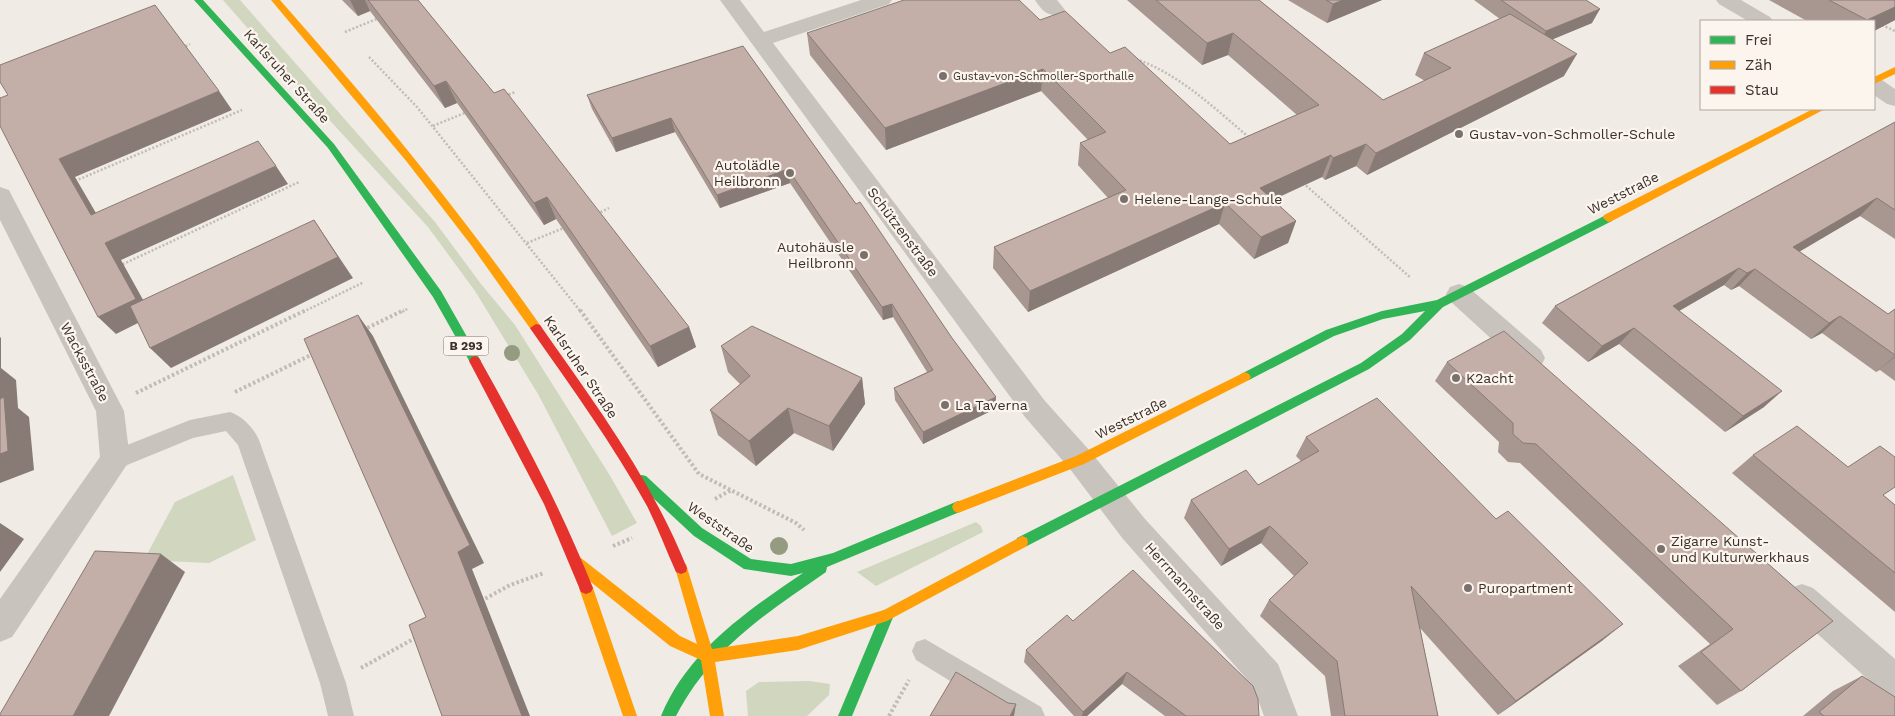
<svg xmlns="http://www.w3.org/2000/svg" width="1895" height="716" viewBox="0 0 1895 716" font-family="'Work Sans',sans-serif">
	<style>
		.green { fill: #d1d6bf }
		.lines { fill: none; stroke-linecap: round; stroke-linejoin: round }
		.path-far1 { stroke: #c2bbb6; stroke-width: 2.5; stroke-dasharray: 2 2; stroke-linecap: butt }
		.path { stroke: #c2bbb6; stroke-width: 4; stroke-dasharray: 2.5 2.5; stroke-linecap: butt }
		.lane { fill: #c9c3be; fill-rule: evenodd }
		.street { fill: #c9c3be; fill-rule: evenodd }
		.fast { fill: #30b455; fill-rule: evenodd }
		.slow { fill: #ff9f0a; fill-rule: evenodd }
		.jam { fill: #e5322d; fill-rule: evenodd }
		.tree { fill: #959b80 }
		.wall { fill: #a89690 }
		.shaded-wall { fill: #887a75 }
		.building { fill: #c3afa7; stroke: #887a75 }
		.poi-dot { fill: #7a716c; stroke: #fbf5ee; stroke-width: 2 }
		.labels { text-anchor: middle; stroke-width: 4.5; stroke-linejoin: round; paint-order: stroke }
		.far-poi-label { font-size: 11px; fill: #3b302b; stroke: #fbf5ee; text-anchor: start }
		.shield { fill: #fbf5ee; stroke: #756b66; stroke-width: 1 }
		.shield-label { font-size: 12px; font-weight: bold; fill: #3b302b }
		.street-label { font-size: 14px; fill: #3b302b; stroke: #fbf5ee }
		.poi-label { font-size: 14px; fill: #3b302b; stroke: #fbf5ee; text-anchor: start }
	</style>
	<rect width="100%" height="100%" fill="#f0ebe5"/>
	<g class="green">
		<polygon points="223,0 240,0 435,222 481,284 515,325 609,474 637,523 612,536 538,394 475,291 428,227 299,87"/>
		<polygon points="233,475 256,540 209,563 144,560 175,502"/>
		<polygon points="976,522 981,526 983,532 876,586 857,572"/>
		<polygon points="809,681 830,684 829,695 807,716 748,716 746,691 759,682"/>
	</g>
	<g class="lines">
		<g class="path-far1">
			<polyline points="1882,25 1895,31"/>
			<polyline points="345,32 379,18"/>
			<polyline points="182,48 190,44"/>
			<polyline points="369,57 417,107 581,312"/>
			<path d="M 1136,59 C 1181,75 1215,109 1251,139"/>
			<polyline points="505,96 515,92"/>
			<polyline points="433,126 467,112"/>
			<polyline points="75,181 242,110"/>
			<polyline points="1303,183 1411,278"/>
			<polyline points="597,214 609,208"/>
			<polyline points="527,243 566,227"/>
			<polyline points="119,266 299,182"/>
			<polyline points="303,312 364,282"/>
			<polyline points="402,312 409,308"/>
		</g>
		<g class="path">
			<polyline points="580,310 699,474 796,523 804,530"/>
			<polyline points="363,330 404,310"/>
			<polyline points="235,392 315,353"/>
			<polyline points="136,393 306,310"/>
			<polyline points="715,499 731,490"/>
			<polyline points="613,546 632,538"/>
			<polyline points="481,601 510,585 544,573"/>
			<polyline points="361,668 417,637"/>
			<polyline points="889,716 909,680"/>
		</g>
		<g class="lane">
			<path d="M 230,412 C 242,416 254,428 259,440 L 346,683 L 354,716 L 328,716 L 320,683 L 238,445 L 226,431 L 193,438 L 115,470 L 107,467 L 104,460 L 107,453 L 190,420 Z"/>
			<polygon points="925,639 1041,707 1045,716 1007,716 916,660 912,651 916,642"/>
		</g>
		<g class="street">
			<polygon points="720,0 740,0 764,32 861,0 892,0 889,4 773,43 1045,401 1090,451 1145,519 1278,664 1298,716 1264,716 1253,686 1123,539 1070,469 1025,417"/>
			<path d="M 1035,0 L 1057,0 L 1065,10 L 1062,14 C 1049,18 1042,11 1035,0 Z"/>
			<polygon points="1716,0 1741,0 1770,17 1773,21 1748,21 1719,4"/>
			<polygon points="1874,78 1882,80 1895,89 1895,106 1887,104 1874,95"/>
			<polygon points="0,187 9,190 12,196 124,411 130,460 12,637 0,642 0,599 100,457 96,411 0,220"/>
			<polygon points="1459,284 1468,287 1541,350 1545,358 1541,366 1531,369 1521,366 1450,301 1446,294 1450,287"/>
			<polygon points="1802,584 1813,588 1895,659 1895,698 1883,693 1791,610 1786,599 1791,588"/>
		</g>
		<g class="fast">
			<polygon points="194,0 203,0 334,144 441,291 479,358 481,361 479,364 471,364 433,297 328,148"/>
			<polygon points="1608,214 1613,218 1612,221 1443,307 1410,340 1369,369 1027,546 1022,548 1017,546 1016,542 1017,538 1361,363 1402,334 1425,311 1383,319 1334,336 1249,380 1241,380 1239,377 1241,374 1326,330 1382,311 1437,300"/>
			<path d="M 642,475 L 646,476 L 702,528 L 751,559 L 791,564 L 833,553 L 958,501 L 962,503 L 964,507 L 962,511 L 827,567 L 826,572 C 764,615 712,648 676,716 L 661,716 C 688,651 747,611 803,573 L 791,576 L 744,569 L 694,536 L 638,484 L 636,480 L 638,476 Z"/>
			<polygon points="887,609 892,611 894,615 852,716 838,716 882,611"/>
		</g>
		<g class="slow">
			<path d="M 271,0 L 280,0 C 372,104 460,211 540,325 L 542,328 L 540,331 L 532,331 L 471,245 L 407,162 Z"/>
			<polygon points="1895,67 1895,74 1874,84 1874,77"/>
			<polygon points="1813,109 1825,109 1612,221 1608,222 1603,218 1604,215"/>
			<polygon points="1245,372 1249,374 1251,377 1249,380 1084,464 958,513 954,511 952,507 954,503 1076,456"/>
			<polygon points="1022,536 1027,538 1028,542 1027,546 887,621 798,650 715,662 724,716 710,716 701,660 670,646 571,566 570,562 571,558 576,556 581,558 680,636 697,644 675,568 676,564 681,562 686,564 712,649 798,636 884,610"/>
			<polygon points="586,582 591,584 593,588 637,716 623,716 579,588 581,584"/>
		</g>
		<g class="jam">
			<path d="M 536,324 L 540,325 C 596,405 650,477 687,568 L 686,572 L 681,574 L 676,572 C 666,550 658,528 647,506 C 613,445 572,388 532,331 L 530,328 Z"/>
			<path d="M 475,356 L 479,358 C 521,433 561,508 593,588 L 591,592 L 586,594 L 581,592 L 544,504 L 469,361 L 471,358 Z"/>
		</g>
	</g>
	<g class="tree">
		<circle cx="512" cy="353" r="8"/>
		<circle cx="779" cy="546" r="9"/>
	</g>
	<g class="wall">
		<polygon points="342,0 418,0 494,93 689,327 696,347 658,367 556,219 544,225 457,103 445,108 370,11 358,16"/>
		<polygon points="1127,0 1259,0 1383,100 1425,81 1415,75 1424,53 1500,19 1474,0 1586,0 1592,23 1553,39 1564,76 1367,175 1356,166 1325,180 1322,177 1273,200 1296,221 1288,243 1254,259 1219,224 1028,312 993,268 994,247 1108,198 1078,165 1080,143 1088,140 1041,91 886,150 810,55 807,33 1040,20 1110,53 1230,144 1297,115 1228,55 1202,65"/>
		<polygon points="1288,0 1382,0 1327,23"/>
		<polygon points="1769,0 1895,0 1895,20 1874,31 1874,21 1807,21"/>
		<polygon points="743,46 952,338 996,397 995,409 923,444 895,400 894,388 927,372 893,317 883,320 790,183 720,208 675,132 616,152 592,109 587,95"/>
		<polygon points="1895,122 1895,239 1860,216 1799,251 1888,314 1895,309 1895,381 1880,370 1876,372 1822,333 1811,339 1739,286 1731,290 1724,285 1679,311 1764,407 1725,432 1619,344 1588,362 1542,323 1555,306"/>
		<polygon points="721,346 862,378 865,404 833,451 794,433 756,466 718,435 710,410 740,384 728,372"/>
		<polygon points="1447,362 1833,621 1741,691 1717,705 1678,666 1710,644 1520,463 1508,462 1498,452 1499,442 1435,381"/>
		<polygon points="1306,437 1603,640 1498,715 1420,628 1438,716 1331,716 1325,676 1260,616 1269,600 1294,576 1261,543 1221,566 1184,518 1191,500 1258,485 1301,461 1296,456"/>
		<polygon points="1753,455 1883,495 1895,505 1895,612 1732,473"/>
		<polygon points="1073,621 1259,716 1165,716 1122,684 1087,716 1074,716 1024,662 1026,650"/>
		<polygon points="1862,676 1895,716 1803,716 1833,691"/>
	</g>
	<g class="shaded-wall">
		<polygon points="350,0 365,0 370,11 358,16"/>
		<polygon points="1343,0 1382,0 1327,23 1333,4"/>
		<polygon points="1895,7 1895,20 1874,31 1874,21 1866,21"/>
		<polygon points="1600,9 1592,23 1539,45 1546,31"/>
		<polygon points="1233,33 1228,55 1202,65 1207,43"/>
		<polygon points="1577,54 1564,76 1367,175 1376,153"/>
		<polygon points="1043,69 1041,91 886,150 885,128"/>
		<polygon points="446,81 457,103 445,108 434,86"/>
		<polygon points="219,91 232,110 75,177 107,232 91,215 59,159"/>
		<polygon points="671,118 675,132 616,152 612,138"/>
		<polygon points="1366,144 1356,166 1325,180 1333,158"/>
		<polygon points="1331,155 1322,177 1252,209 1260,188"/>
		<polygon points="276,166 288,184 121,260 152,316 116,334 98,317 105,243"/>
		<polygon points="788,169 790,183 720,208 717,195"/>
		<polygon points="547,197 556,219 544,225 534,203"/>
		<polygon points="1877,198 1860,216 1777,265 1793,247"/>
		<polygon points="1225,203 1219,224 1028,312 1030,291"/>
		<polygon points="314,220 353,278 171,368 150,348"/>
		<polygon points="1296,221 1288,243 1254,259 1261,237"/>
		<polygon points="1739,268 1724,285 1658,323 1673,306"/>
		<polygon points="1755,269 1739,286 1731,290 1747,273"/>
		<polygon points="892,304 893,317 883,320 882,307"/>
		<polygon points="358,315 373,336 484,563 472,569 530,716 522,716"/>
		<polygon points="1840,316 1822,333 1811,339 1829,323"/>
		<polygon points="689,327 696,347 658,367 650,346"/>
		<polygon points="1634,328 1619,344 1588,362 1602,346"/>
		<polygon points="0,337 1,338 1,368 16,380 18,408 29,417 34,470 0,483"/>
		<polygon points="1895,356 1895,357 1876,372"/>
		<polygon points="862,378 865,404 833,451 829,426"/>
		<polygon points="1782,391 1764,407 1725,432 1743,416"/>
		<polygon points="996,397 995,409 923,444 923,432"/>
		<polygon points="788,408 794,433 756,466 749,441"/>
		<polygon points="0,523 24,539 0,572"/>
		<polygon points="1270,526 1261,543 1221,566 1229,549"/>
		<polygon points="161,554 185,572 109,716 73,716"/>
		<polygon points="1623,624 1603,640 1498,715 1516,701"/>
		<polygon points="1127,672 1122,684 1087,716 1082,716 1083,712"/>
		<polygon points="1016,704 1014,716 1010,716"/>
	</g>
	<g class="building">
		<polygon points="368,0 418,0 494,93 504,89 689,327 650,346 547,197 534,203 446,81 434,86"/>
		<polygon points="904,0 1019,0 1040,20 1065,11 1110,53 1125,47 1230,144 1319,105 1233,33 1207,43 1156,0 1259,0 1383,100 1451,68 1424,53 1510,14 1577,54 1376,153 1366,144 1333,158 1331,155 1260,188 1296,221 1261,237 1225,203 1030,291 994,247 1126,190 1080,143 1106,132 1043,69 885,128 807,33"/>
		<polygon points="1326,0 1343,0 1333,4"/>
		<polygon points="1501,0 1586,0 1600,9 1546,31"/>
		<polygon points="1829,0 1895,0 1895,7 1867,20"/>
		<polygon points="155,5 219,91 59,159 91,215 258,141 276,166 105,243 136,299 98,317 0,126 0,98 8,95 0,82 0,65"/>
		<polygon points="743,46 856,204 860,202 952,338 996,397 923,432 894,388 933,370 892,304 882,307 788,169 717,195 671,118 612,138 587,95"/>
		<polygon points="1895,122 1895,210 1877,198 1793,247 1888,314 1895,309 1895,355 1840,316 1829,323 1755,269 1747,273 1739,268 1673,306 1782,391 1743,416 1634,328 1602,346 1555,306"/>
		<polygon points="314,220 338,257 150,348 130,306"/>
		<polygon points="358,315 470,545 458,552 522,716 442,716 409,625 426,617 304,339"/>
		<polygon points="752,326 862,378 829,426 788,408 749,441 710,410 750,376 721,346"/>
		<polygon points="1504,331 1833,621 1741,691 1701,652 1733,629 1536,444 1523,443 1513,434 1513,423 1447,362"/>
		<polygon points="4,397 8,451 0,454 0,399"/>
		<polygon points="1377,398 1496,519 1508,511 1623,624 1516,701 1411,586 1438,716 1345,716 1337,661 1269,600 1308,563 1270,526 1229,549 1191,500 1246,470 1258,485 1319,451 1306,437"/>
		<polygon points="1797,426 1848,467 1880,446 1895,457 1895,487 1883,495 1895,505 1895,573 1753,455"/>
		<polygon points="95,551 161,554 73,716 0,716 0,714"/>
		<polygon points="1133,570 1253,686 1258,699 1259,716 1186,716 1127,672 1083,712 1026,650 1067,615 1073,621"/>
		<polygon points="956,672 1008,703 1016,704 1010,716 930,716"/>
		<polygon points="1862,676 1895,697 1895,716 1824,716 1819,712"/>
	</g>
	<g class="poi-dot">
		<circle cx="943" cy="76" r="5"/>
		<circle cx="1459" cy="134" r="5"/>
		<circle cx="790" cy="173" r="5"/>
		<circle cx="1124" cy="199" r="5"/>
		<circle cx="864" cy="255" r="5"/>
		<circle cx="1456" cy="378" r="5"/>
		<circle cx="945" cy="405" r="5"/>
		<circle cx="1661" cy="549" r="5"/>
		<circle cx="1468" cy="588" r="5"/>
	</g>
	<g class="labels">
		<g class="far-poi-label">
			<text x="953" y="80">Gustav-von-Schmoller-Sporthalle</text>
		</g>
		<rect class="shield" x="443.5" y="336.5" width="45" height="19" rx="4"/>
		<g class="shield-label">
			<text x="466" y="350">B 293</text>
		</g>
		<g class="street-label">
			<text transform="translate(287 76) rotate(48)" y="5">Karlsruher Straße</text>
			<text transform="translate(1623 193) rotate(-27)" y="5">Weststraße</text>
			<text transform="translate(903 232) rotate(53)" y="5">Schützenstraße</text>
			<text transform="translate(85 362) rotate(62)" y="5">Wacksstraße</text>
			<text transform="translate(581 367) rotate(56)" y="5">Karlsruher Straße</text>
			<text transform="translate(1131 418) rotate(-26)" y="5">Weststraße</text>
			<text transform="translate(721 527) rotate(35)" y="5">Weststraße</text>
			<text transform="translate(1185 586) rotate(48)" y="5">Herrmannstraße</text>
		</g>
		<g class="poi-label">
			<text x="1469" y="139">Gustav-von-Schmoller-Schule</text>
			<text x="780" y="170" text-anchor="end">Autolädle<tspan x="780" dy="16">Heilbronn</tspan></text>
			<text x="1134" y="204">Helene-Lange-Schule</text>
			<text x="854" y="252" text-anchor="end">Autohäusle<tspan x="854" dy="16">Heilbronn</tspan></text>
			<text x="1466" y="383">K2acht</text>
			<text x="955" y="410">La Taverna</text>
			<text x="1671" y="546">Zigarre Kunst-<tspan x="1671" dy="16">und Kulturwerkhaus</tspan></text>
			<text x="1478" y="593">Puropartment</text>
		</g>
	</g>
	<rect x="1700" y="20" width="175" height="90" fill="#fbf5ee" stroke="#aea6a0"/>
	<rect x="1710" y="36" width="25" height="8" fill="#30b455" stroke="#aea6a0"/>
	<text x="1745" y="45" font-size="15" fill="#3b302b">Frei</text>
	<rect x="1710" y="61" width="25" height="8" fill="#ff9f0a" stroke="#aea6a0"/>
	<text x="1745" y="70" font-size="15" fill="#3b302b">Zäh</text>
	<rect x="1710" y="86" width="25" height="8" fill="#e5322d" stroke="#aea6a0"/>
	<text x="1745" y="95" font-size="15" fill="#3b302b">Stau</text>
</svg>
